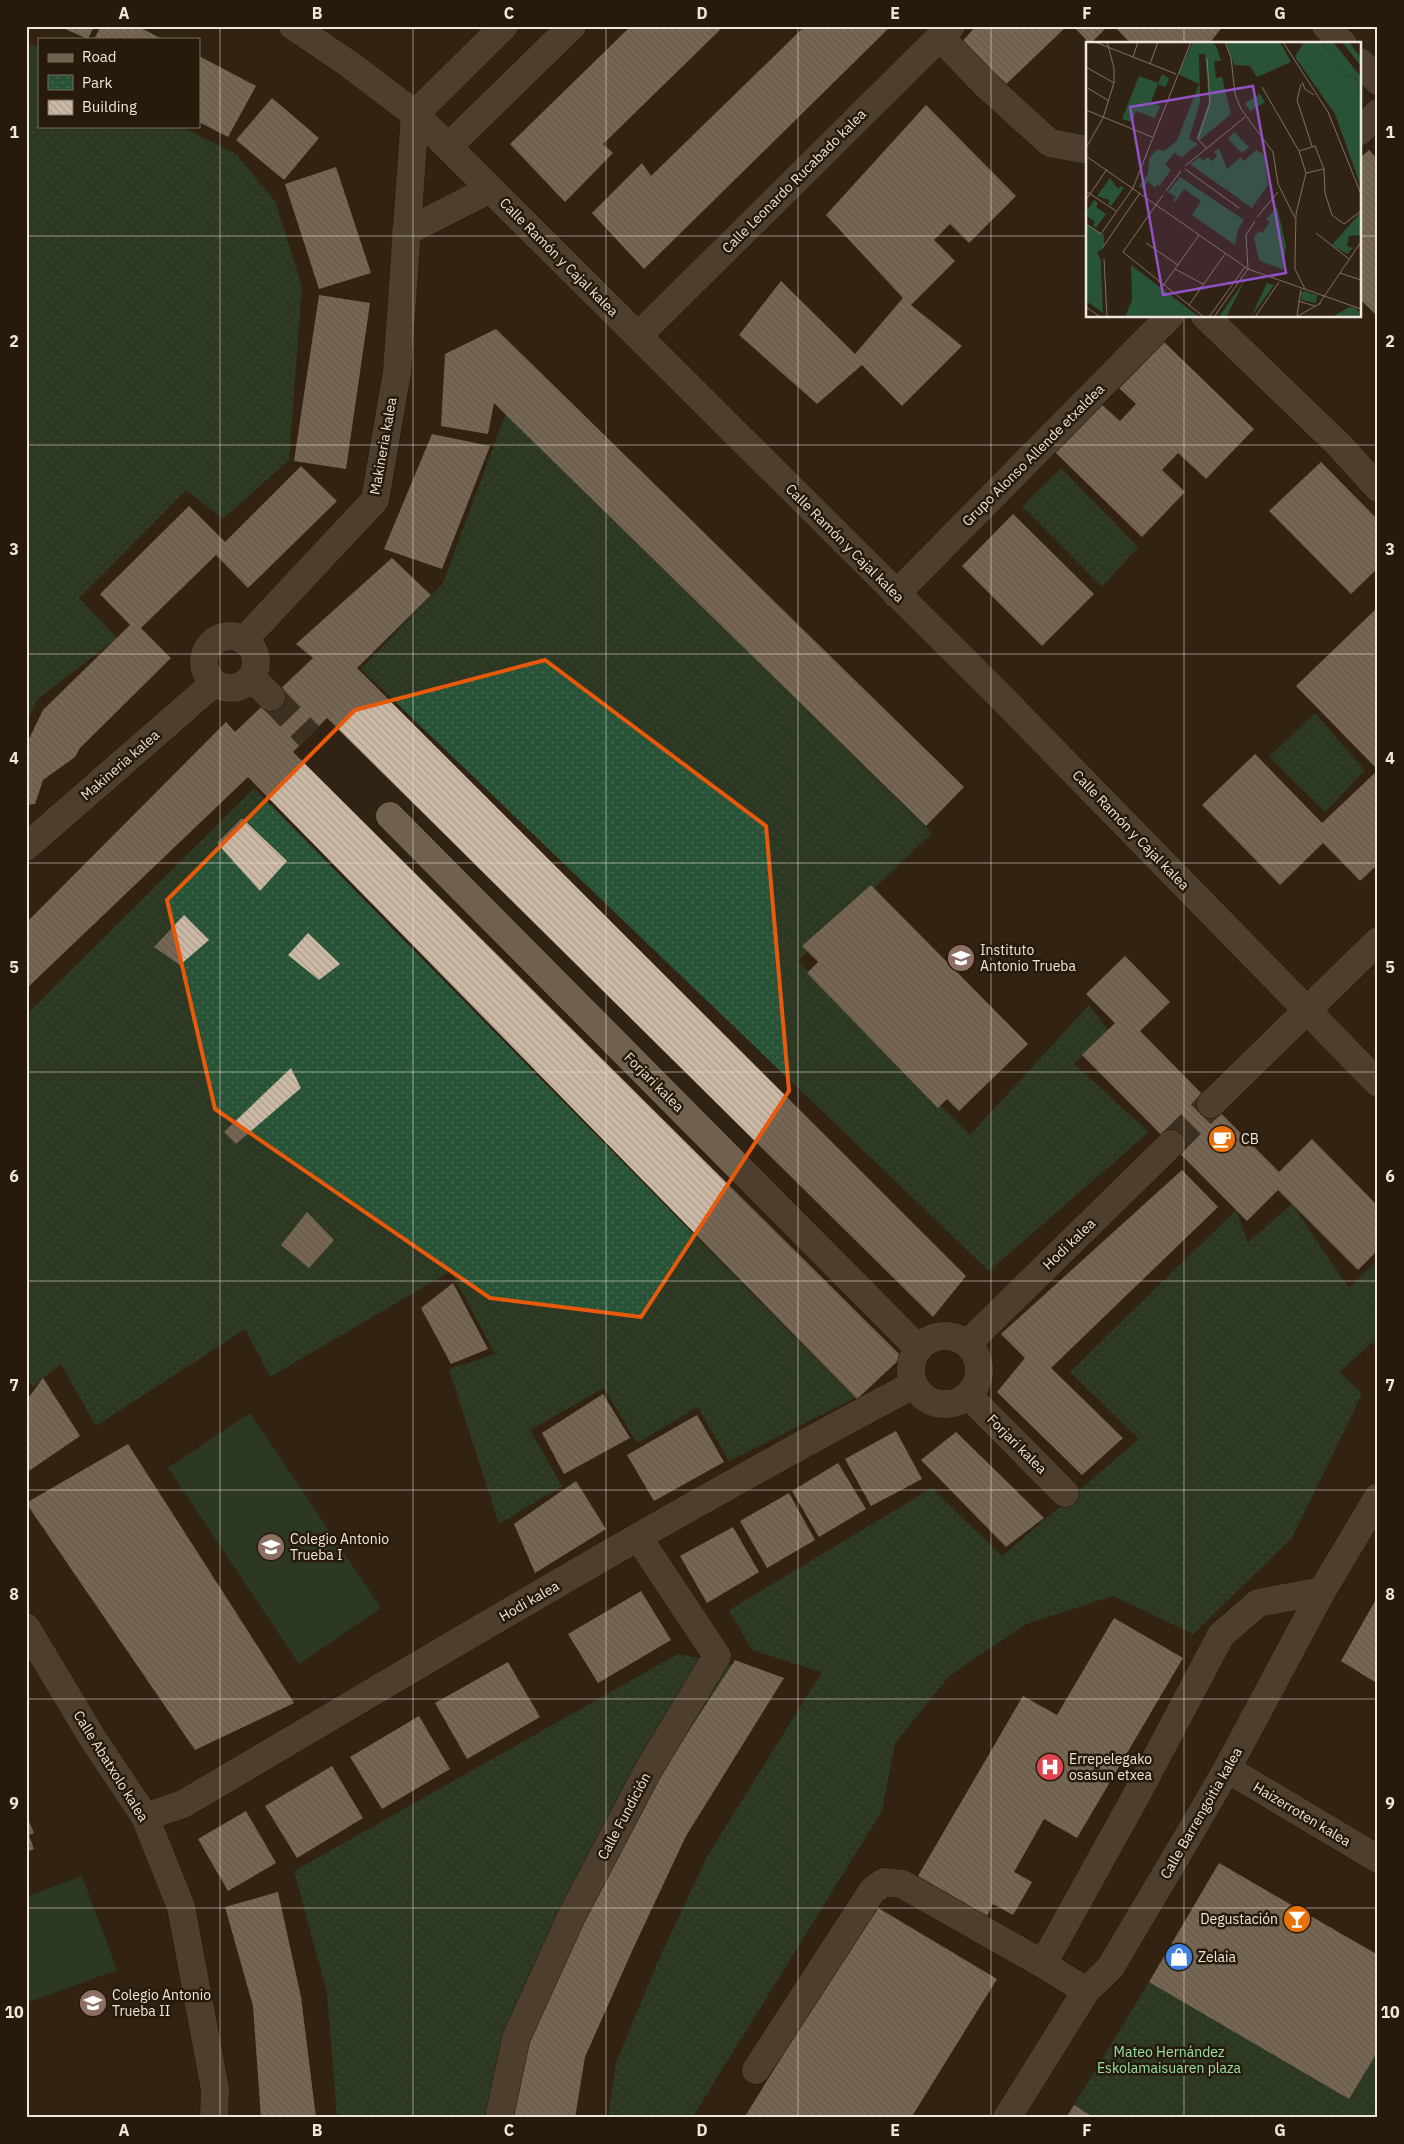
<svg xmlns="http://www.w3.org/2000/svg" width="1404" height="2144" viewBox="0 0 1404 2144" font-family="'IBM Plex Sans',sans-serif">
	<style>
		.park { fill: url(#park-dots) }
		.pitch { fill: #295336 }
		.building { fill: url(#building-back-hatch) }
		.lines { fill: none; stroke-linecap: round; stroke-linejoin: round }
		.minor-tunnel { stroke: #4e4031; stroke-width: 28; stroke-dasharray: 28 14; stroke-linecap: butt }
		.minor-casing { stroke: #180c01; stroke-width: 29 }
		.minor { stroke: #70614f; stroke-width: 28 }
		.marked { fill: none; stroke: #e8590c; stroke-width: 4; stroke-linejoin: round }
		.grid { fill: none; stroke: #efe6dc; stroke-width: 1; stroke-opacity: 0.55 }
		.labels { text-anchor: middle; stroke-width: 5; stroke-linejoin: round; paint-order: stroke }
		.street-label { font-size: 14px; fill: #efe6dc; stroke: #271a0a }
		.poi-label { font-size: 14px; fill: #efe6dc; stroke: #271a0a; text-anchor: start }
		.park-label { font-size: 14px; fill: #92e0a8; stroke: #271a0a }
		.inset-road { fill: none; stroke: #7d7163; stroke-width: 1 }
		.view { fill: #9251c5; fill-opacity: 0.15; stroke: #9251c5; stroke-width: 2.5 }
		.inset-edge { fill: none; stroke: #efe6dc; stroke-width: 2.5 }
		.neatline { fill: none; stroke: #efe6dc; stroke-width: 2 }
		.grid-label { font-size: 16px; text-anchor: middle; font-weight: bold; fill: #efe6dc }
	</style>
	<defs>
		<pattern id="park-dots" width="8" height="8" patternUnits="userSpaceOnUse" patternTransform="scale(1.25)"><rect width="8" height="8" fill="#295336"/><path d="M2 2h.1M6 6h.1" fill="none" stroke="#486c52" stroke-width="1.8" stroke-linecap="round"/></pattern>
		<pattern id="building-back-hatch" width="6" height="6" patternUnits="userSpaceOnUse" patternTransform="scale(1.25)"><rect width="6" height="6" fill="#cbb9a5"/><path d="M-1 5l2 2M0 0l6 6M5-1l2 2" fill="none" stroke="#aa9c8c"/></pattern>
	</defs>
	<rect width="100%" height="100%" fill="#312313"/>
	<g class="park">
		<polygon points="31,44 39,48 39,126 180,126 236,154 275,201 302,286 289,460 223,519 186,490 79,598 117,638 38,699 26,723 26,47"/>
		<polygon points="506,413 932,833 798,961 970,1135 1089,1005 1108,1030 1074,1064 1149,1132 989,1271 361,669 443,583"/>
		<polygon points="1061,468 1138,547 1102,587 1022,506"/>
		<polygon points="1315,713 1365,770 1325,812 1269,757"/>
		<polygon points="254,788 855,1398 729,1461 698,1407 637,1443 604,1388 530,1430 562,1486 499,1524 449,1369 495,1354 451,1271 270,1377 245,1329 96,1426 61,1364 33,1387 26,1377 26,1058 29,1012"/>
		<polygon points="1292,1204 1349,1288 1378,1259 1378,1337 1340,1372 1362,1394 1292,1538 1193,1634 1113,1596 1026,1624 950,1675 895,1743 882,1811 692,2118 608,2118 616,2063 658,1961 708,1855 822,1672 752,1650 729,1610 932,1488 1002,1556 1139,1439 1070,1372 1236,1210 1248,1242"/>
		<polygon points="678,1654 733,1665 513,2118 337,2118 327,1993 294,1871"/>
		<polygon points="1149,1982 1349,2099 1378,2051 1378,2118 1095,2118 1074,2105"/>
	</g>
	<g class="pitch">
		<polygon points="250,1413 381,1608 299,1664 168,1468"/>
		<polygon points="82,1876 117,1970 26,2003 26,1897"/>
	</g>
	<g class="building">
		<polygon points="58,26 94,26 88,39"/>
		<polygon points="101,26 137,26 162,39 94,39"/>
		<polygon points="631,26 724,26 603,144 613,153 565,202 510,144"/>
		<polygon points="805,26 891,26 644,269 592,213 642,163 651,176"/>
		<polygon points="976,26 1067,26 1002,88 960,44"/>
		<polygon points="1073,26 1108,26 1090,44"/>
		<polygon points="1114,26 1223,26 1209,44 1131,44"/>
		<polygon points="199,56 256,86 228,137 199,122"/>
		<polygon points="272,98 319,138 284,180 236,140"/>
		<polygon points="926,105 1016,196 969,243 950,224 934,240 955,261 911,305 962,346 902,406 862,365 817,404 739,335 781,281 855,354 903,298 826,215"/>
		<polygon points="1369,150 1378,160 1378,317 1360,299 1360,158"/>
		<polygon points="336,167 371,273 319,289 285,184"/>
		<polygon points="319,295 370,303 346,469 294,461"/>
		<polygon points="496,329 964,787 926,826 494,403 488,434 441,426 445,354"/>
		<polygon points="1164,342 1254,429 1206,479 1178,453 1162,470 1185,492 1142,537 1053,450 1099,402 1120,421 1136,404 1119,388"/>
		<polygon points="432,434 490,446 442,569 384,549"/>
		<polygon points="1321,462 1378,520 1378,568 1351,594 1269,511"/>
		<polygon points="301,466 337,501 248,588 216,555 141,628 171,658 80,748 75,757 43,780 35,804 26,805 26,740 29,739 43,710 130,625 100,594 189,506 225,542"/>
		<polygon points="1013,514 1094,594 1042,646 962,566"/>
		<polygon points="392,558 431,595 357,668 966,1276 933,1317 327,718 293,752 902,1357 857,1399 248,777 26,989 26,923 226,722 235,732 313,658 296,644"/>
		<polygon points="1378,607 1378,864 1360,881 1323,843 1280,885 1202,805 1255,754 1322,823 1378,770 1296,686"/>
		<polygon points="242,818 287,861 260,891 217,843"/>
		<polygon points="871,885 1028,1044 959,1111 947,1099 938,1108 807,973 818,962 802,946"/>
		<polygon points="184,915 209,940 180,965 154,947"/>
		<polygon points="308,933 340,964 319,980 288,955"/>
		<polygon points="1125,956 1170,1002 1140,1031 1279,1172 1312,1139 1378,1206 1378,1250 1358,1270 1278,1190 1247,1221 1082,1055 1115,1023 1086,994"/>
		<polygon points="291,1068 301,1088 236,1144 224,1132"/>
		<polygon points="1182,1170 1218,1207 1051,1368 1123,1438 1082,1475 997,1392 1025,1358 1001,1334"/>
		<polygon points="307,1212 334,1240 309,1268 281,1245"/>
		<polygon points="453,1283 488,1349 451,1364 421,1308"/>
		<polygon points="43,1378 80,1436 26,1473 26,1401"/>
		<polygon points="603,1394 630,1438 564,1474 542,1433"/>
		<polygon points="697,1415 724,1462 654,1501 627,1455"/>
		<polygon points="896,1431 922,1479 871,1506 845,1459"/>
		<polygon points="956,1432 1044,1518 1006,1547 921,1460"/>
		<polygon points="128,1444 294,1703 195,1750 26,1503"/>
		<polygon points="838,1463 866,1509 819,1537 792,1491"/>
		<polygon points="576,1481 606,1529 535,1573 514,1524"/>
		<polygon points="789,1493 815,1540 767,1568 740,1521"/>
		<polygon points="733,1527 759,1572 707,1603 680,1556"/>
		<polygon points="641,1591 671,1640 598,1683 568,1634"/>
		<polygon points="1378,1596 1378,1684 1341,1661"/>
		<polygon points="1114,1618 1183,1658 1077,1838 1044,1819 1014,1872 1032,1882 1013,1915 993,1904 987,1916 918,1876 1023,1696 1057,1715"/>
		<polygon points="735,1660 784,1678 686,1836 632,1951 585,2057 575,2118 513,2118 527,2041 630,1821"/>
		<polygon points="508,1662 540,1717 467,1759 435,1703"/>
		<polygon points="419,1716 450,1769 382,1809 350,1757"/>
		<polygon points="332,1766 363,1818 297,1858 265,1806"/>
		<polygon points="246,1811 276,1863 228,1891 198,1839"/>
		<polygon points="26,1815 34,1833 29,1835 34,1849 26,1852"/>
		<polygon points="1219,1863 1378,1955 1378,2051 1349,2099 1149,1982"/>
		<polygon points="278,1892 301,1997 316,2118 261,2118 253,2006 225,1907"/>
		<polygon points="875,1906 997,1979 911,2118 744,2118"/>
		<polygon points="1074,2105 1095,2118 1066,2118"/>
	</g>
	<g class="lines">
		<g class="minor-tunnel">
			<polyline points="271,697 309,736"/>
			<polyline points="1171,1144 1211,1104"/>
		</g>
		<defs>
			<g id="minor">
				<polyline points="293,26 349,64 415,114 1001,697 1378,1083"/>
				<polyline points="1326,26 1343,44"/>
				<polyline points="940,37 986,85 1050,143 1088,150"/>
				<polyline points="1360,62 1378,81"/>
				<polyline points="1360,131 1378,113"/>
				<polyline points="448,147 572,26"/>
				<polyline points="406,232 490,189"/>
				<polyline points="1205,316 1340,446 1378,488"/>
				<polyline points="638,336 951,26"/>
				<polyline points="896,594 1170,316"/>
				<circle cx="230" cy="662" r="26"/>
				<polyline points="244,640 375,500 397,372 415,114 504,26"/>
				<polyline points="252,678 271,697"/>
				<polyline points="390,816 918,1348"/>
				<polyline points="26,847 214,683"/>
				<polyline points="1211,1104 1378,941"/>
				<circle cx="945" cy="1370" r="34"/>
				<polyline points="967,1344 1171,1144"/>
				<polyline points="968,1395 1065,1493"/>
				<polyline points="26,1627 93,1739 145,1817 181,1907 215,2089 214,2118"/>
				<polyline points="1227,1769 1378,1859"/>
				<path d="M 145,1817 L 183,1804 C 425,1662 665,1516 913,1385"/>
				<polyline points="1086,1991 1043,1964 1137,1794 1221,1635 1258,1603 1322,1591"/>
				<polyline points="756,2070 872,1891 884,1882 902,1884 1043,1964"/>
				<polyline points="499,2118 516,2038 571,1917 647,1772 717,1656 638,1537"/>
				<polyline points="1007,2118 1086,1991 1110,1968 1193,1828 1227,1769 1322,1591 1378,1497"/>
			</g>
		</defs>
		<use href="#minor" class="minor-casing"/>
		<use href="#minor" class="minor"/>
	</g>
	<path d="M0 0H1404V2144H0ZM 545,660 L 766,826 L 789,1091 L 641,1317 L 490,1298 L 215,1109 L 167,900 L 355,710 Z" fill="#312313" fill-opacity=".55" fill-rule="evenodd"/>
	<path class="marked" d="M 545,660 L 766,826 L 789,1091 L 641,1317 L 490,1298 L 215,1109 L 167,900 L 355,710 Z"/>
	<path class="grid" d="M 220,26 L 220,2118M 413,26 L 413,2118M 606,26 L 606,2118M 798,26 L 798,2118M 991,26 L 991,2118M 1184,26 L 1184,44M 26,236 L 1088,236M 1360,236 L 1378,236M 1184,316 L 1184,2118M 26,445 L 1378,445M 26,654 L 1378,654M 26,863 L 1378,863M 26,1072 L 1378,1072M 26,1281 L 1378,1281M 26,1490 L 1378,1490M 26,1699 L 1378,1699M 26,1908 L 1378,1908"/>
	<defs>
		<symbol id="school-disc" viewBox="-11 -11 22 22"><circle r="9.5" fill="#8d6e63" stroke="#271a0a"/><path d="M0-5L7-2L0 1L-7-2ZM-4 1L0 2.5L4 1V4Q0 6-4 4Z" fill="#fff"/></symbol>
		<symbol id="cafe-disc" viewBox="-11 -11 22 22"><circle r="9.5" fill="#e8710a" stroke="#271a0a"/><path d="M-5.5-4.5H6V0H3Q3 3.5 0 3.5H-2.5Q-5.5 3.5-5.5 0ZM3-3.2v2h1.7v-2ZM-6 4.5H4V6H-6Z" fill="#fff"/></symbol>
		<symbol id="hospital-disc" viewBox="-11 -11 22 22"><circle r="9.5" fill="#e0444e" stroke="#271a0a"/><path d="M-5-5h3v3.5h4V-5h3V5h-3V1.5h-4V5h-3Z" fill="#fff"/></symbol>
		<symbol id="bar-disc" viewBox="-11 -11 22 22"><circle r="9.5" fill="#e8710a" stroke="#271a0a"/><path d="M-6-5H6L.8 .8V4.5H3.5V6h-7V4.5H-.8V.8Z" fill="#fff"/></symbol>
		<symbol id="shop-disc" viewBox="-11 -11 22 22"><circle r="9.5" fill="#3f7fe0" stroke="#271a0a"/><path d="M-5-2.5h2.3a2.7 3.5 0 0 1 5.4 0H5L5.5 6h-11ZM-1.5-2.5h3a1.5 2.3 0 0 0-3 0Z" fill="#fff"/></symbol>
	</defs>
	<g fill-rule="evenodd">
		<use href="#school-disc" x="945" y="942" width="32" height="32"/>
		<use href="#cafe-disc" x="1206" y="1123" width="32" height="32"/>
		<use href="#school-disc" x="255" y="1531" width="32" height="32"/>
		<use href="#hospital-disc" x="1034" y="1751" width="32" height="32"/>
		<use href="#bar-disc" x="1281" y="1903" width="32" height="32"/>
		<use href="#shop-disc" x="1163" y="1941" width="32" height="32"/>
		<use href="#school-disc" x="77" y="1987" width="32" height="32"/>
	</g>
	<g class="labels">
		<g class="street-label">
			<text transform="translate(794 181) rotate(-45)" y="5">Calle Leonardo Rucabado kalea</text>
			<text transform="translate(559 257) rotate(45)" y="5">Calle Ramón y Cajal kalea</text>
			<text transform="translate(383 446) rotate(-80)" y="5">Makineria kalea</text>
			<text transform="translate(1033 455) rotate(-45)" y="5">Grupo Alonso Allende etxaldea</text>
			<text transform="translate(845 543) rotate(45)" y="5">Calle Ramón y Cajal kalea</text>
			<text transform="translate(120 765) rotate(-41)" y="5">Makineria kalea</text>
			<text transform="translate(1131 830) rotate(46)" y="5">Calle Ramón y Cajal kalea</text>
			<text transform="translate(654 1082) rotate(45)" y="5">Forjari kalea</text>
			<text transform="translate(1069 1244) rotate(-44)" y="5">Hodi kalea</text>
			<text transform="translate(1017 1444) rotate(45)" y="5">Forjari kalea</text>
			<text transform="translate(529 1601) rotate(-30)" y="5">Hodi kalea</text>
			<text transform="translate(111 1766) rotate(58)" y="5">Calle Abatxolo kalea</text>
			<text transform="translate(1201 1813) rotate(-60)" y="5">Calle Barrengoitia kalea</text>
			<text transform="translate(1302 1814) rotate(31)" y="5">Haizerroten kalea</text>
			<text transform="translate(624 1816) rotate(-62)" y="5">Calle Fundición</text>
		</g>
		<g class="poi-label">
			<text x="980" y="955">Instituto<tspan x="980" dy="16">Antonio Trueba</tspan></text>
			<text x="1241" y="1144">CB</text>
			<text x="290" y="1544">Colegio Antonio<tspan x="290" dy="16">Trueba I</tspan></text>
			<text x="1069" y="1764">Errepelegako<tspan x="1069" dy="16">osasun etxea</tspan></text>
			<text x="1278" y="1924" text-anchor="end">Degustación</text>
			<text x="1198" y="1962">Zelaia</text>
			<text x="112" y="2000">Colegio Antonio<tspan x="112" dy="16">Trueba II</tspan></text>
		</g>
		<g class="park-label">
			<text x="1169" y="2057">Mateo Hernández<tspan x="1169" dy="16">Eskolamaisuaren plaza</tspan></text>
		</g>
	</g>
	<g transform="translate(1086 42)">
		<rect width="275" height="275" fill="#312313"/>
		<path d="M 238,0 L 247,0 L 275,35 L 275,56 L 270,45 L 273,41 L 268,34 L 261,35 L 251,25 L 249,13 L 239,7 ZM 0,181 L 18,193 L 18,206 L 11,210 L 15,219 L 16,270 L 0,259 ZM 160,236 L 140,275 L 133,275 ZM 181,241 L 188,243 L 165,275 Z" fill="#295336"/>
		<path d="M 263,265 L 270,266 L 275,275 L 246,275 Z" fill="#295336"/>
		<path d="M 107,0 L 127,0 L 131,6 L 135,19 L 128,19 L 130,36 L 136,35 L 145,72 L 115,97 L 110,97 L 123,60 L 119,12 L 113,12 L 114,60 L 103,97 L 112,102 L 96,115 L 88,111 L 79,123 L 85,128 L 73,144 L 72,142 L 69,146 L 62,139 L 57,147 L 53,144 L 62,132 L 63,117 L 71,107 L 78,109 L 91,99 L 113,42 L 92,32 ZM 140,0 L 194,0 L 205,20 L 171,35 L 164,24 L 148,23 ZM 218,0 L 238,0 L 239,7 L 249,13 L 251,25 L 261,35 L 268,34 L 273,42 L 270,45 L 275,56 L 275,145 L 249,72 L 209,15 ZM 256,0 L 263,0 L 275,16 L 275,24 ZM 76,32 L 83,36 L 80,45 L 72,42 L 65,60 L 74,64 L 69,76 L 50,69 L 46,80 L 36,77 L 53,34 L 72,41 ZM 133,106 L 141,127 L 155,115 L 158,119 L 170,108 L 178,113 L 182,143 L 166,166 L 104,122 L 114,115 L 117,119 L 122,115 L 126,119 L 131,114 L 128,110 ZM 94,135 L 158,178 L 152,187 L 149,203 L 106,173 L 115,159 L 98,147 L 89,160 L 87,158 L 90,155 L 82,150 ZM 24,136 L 32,147 L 35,144 L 38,146 L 25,164 L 22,161 L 24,158 L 11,154 ZM 8,158 L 12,161 L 10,165 L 20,172 L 10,186 L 7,184 L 9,180 L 2,175 L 0,178 L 0,170 ZM 191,165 L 200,204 L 197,228 L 173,218 L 168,195 L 173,189 L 176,191 L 184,180 L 180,177 ZM 275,170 L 275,193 L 263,194 L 261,204 L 267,206 L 261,212 L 246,203 ZM 45,223 L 113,275 L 39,275 L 46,258 ZM 15,232 L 17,270 L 16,270 L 0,259 L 0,237 L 8,243 ZM 218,249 L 231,253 L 230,261 L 216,258 L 214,251 Z" fill="#295336"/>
		<path d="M 174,52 L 179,60 L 164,69 L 159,61 ZM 148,90 L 163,105 L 156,111 L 142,97 Z" fill="#295336"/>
		<path class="inset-road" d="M 9,0 L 90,32M 139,0 L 145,16 L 149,52 L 155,67 L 187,110 L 192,142 L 209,176M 197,0 L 242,70 L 275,152M 47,15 L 52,0M 121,16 L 124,61 L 112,97 L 121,107M 64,22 L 72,0M 0,25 L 28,41M 216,40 L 219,47 L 228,53M 215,42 L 211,58 L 226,104M 0,45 L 23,59M 176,45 L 213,109M 0,68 L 66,95M 229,104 L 238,127 L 220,131 L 213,109 ZM 0,106 L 17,76 L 28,41 L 28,26 L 21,0M 0,114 L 162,227 L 275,267M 99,124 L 159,75M 99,127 L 153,166M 238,127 L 239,151 L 246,173 L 258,182 L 275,169M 0,149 L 30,169M 80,149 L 95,129M 0,158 L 21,127M 171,175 L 192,150M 0,182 L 15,192 L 47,146 L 105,0M 230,191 L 263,217M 60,201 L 92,223M 17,205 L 54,151M 37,210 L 118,275M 37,210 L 77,153M 18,217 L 21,275M 89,227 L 117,242M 254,231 L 275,238M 77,244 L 113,193M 219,247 L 209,227 L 209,217 L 210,172 L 220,131M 212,259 L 229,264M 233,262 L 275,200M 103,263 L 139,212M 0,265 L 14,275M 211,274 L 215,247M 123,275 L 159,225M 128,275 L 162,227 L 160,193 L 169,179M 169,275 L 193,240M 210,275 L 235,261"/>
		<path class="view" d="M 167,44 L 200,231 L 77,253 L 44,65 Z"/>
		<rect width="275" height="275" class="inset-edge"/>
	</g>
	<rect width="1404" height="2144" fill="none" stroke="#271a0a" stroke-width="55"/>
	<rect x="38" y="38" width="162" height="90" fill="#271a0a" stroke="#776c5e"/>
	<rect x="48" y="54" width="25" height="8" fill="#70614f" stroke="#776c5e"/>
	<text x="82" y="62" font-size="15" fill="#efe6dc">Road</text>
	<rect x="48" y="75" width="25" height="15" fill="url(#park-dots)" stroke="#776c5e"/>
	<text x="82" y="88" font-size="15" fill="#efe6dc">Park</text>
	<rect x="48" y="100" width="25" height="15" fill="url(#building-back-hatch)" stroke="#776c5e"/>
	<text x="82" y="112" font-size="15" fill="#efe6dc">Building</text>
	<rect x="28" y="28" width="1348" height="2088" class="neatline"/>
	<g class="grid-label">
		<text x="124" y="19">A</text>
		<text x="317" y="19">B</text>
		<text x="509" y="19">C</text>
		<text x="702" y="19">D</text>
		<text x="895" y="19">E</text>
		<text x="1087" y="19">F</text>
		<text x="1280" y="19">G</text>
		<text x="14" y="138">1</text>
		<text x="1390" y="138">1</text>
		<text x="14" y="347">2</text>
		<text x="1390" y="347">2</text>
		<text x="14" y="555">3</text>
		<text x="1390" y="555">3</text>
		<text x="14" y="764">4</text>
		<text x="1390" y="764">4</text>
		<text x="14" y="973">5</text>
		<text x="1390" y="973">5</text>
		<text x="14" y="1182">6</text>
		<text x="1390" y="1182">6</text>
		<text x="14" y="1391">7</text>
		<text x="1390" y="1391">7</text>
		<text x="14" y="1600">8</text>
		<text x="1390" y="1600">8</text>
		<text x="14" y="1809">9</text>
		<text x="1390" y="1809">9</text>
		<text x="14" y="2018">10</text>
		<text x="1390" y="2018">10</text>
		<text x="124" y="2136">A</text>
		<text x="317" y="2136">B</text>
		<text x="509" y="2136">C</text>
		<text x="702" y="2136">D</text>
		<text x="895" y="2136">E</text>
		<text x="1087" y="2136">F</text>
		<text x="1280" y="2136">G</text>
	</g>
</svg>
